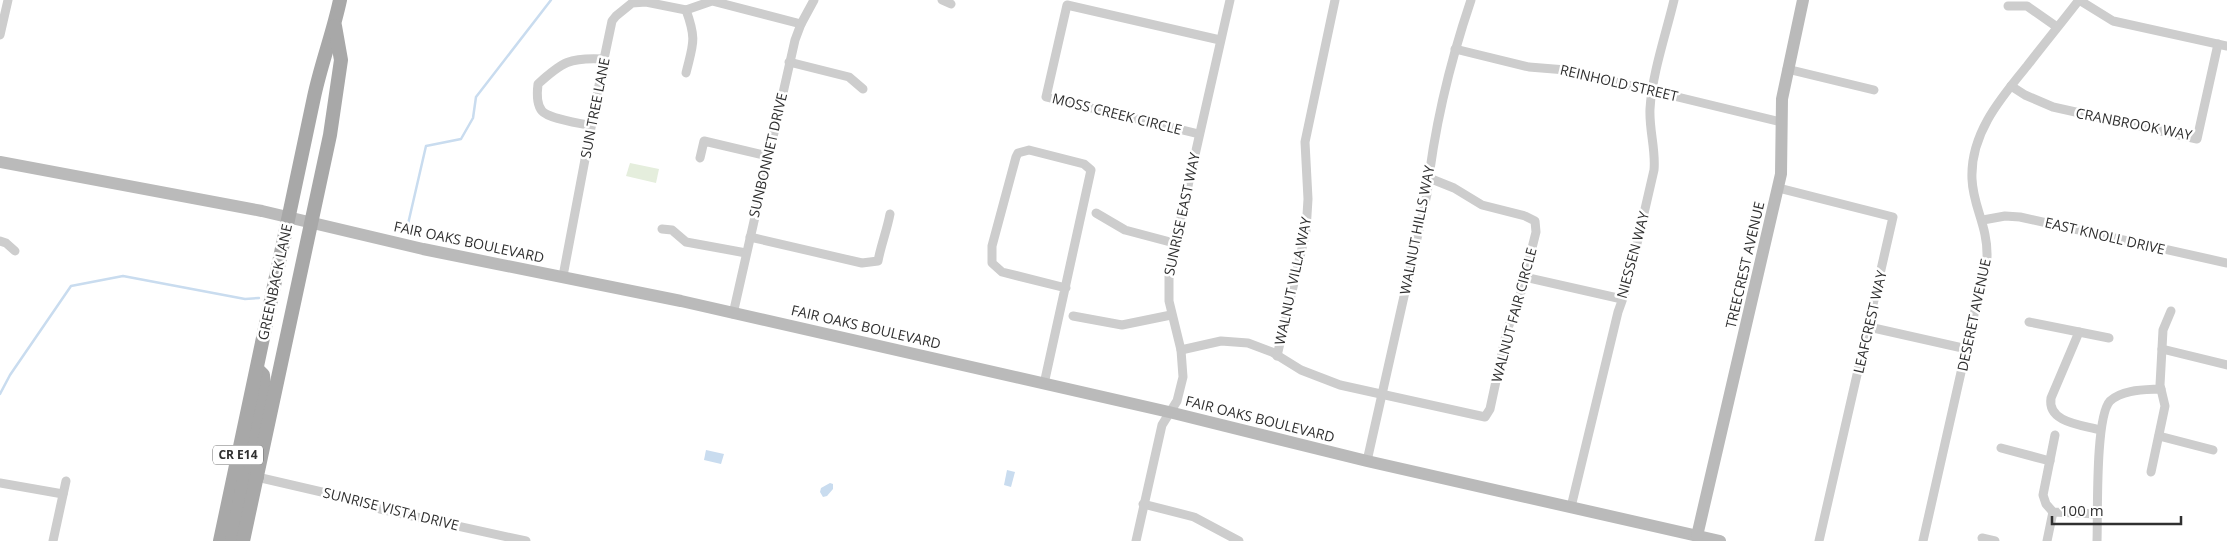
<svg xmlns="http://www.w3.org/2000/svg" width="2227" height="541" viewBox="0 0 2227 541" font-family="'Open Sans',sans-serif">
	<style>
		.green { fill: #e5eedd }
		.water { fill: #c9dcef }
		.lines { fill: none; stroke-linecap: round; stroke-linejoin: round }
		.stream { stroke: #c9dcef; stroke-width: 2.5 }
		.street { stroke: #cdcdcd; stroke-width: 9 }
		.secondary { stroke: #bababa; stroke-width: 12 }
		.primary { stroke: #a8a8a8; stroke-width: 14 }
		.labels { text-anchor: middle; stroke-width: 5; stroke-linejoin: round; paint-order: stroke }
		.shield { fill: #fff; stroke: #6e6e6e; stroke-width: 1 }
		.shield-label { font-size: 12px; font-weight: bold; fill: #303030 }
		.street-label { font-size: 14px; fill: #303030; stroke: #fff }
	</style>
	<rect width="100%" height="100%" fill="#fff"/>
	<polygon class="green" points="630,163 659,169 656,183 626,176"/>
	<g class="water">
		<polygon points="706,450 724,454 721,464 704,460"/>
		<polygon points="1007,470 1015,472 1011,487 1004,485"/>
		<polygon points="830,483 833,484 833,489 827,496 823,497 820,492 821,488"/>
	</g>
	<g class="lines">
		<g class="stream">
			<polyline points="408,224 426,146 461,139 473,118 476,97 551,0"/>
			<polyline points="0,394 10,375 71,286 123,276 245,299 259,298"/>
		</g>
		<g class="street">
			<polyline points="942,0 951,4"/>
			<polyline points="2079,0 2113,21 2227,46"/>
			<polyline points="2008,6 2027,6 2057,27"/>
			<polyline points="0,35 8,0"/>
			<polyline points="1455,49 1529,67 1566,70 1781,122"/>
			<polyline points="789,62 849,77 863,89"/>
			<polyline points="1787,69 1874,90"/>
			<path d="M 686,73 C 693,44 697,40 686,10"/>
			<polyline points="2011,86 2025,95 2053,107 2197,139 2218,44"/>
			<path d="M 591,126 C 580,123 549,119 542,111 C 536,104 537,92 538,84 C 562,62 570,57 604,59"/>
			<polyline points="1199,134 1046,97 1067,5 1220,40"/>
			<polyline points="700,158 704,141 768,156"/>
			<polyline points="1779,188 1893,217 1819,541"/>
			<polyline points="1096,213 1125,230 1174,243"/>
			<polyline points="1983,220 2005,216 2020,217 2227,263"/>
			<polyline points="662,229 672,230 686,242 746,253"/>
			<path d="M 750,237 L 862,263 L 878,261 C 881,245 887,230 890,214"/>
			<polyline points="0,241 6,243 15,251"/>
			<polyline points="563,276 604,59 612,21 616,16 632,3 646,2 686,10 712,1 801,24"/>
			<polyline points="1524,277 1622,299"/>
			<polyline points="733,314 795,40 801,24 814,0"/>
			<polyline points="1073,316 1122,325 1171,315"/>
			<polyline points="2029,322 2109,338"/>
			<polyline points="1869,327 1967,349"/>
			<path d="M 2079,332 L 2051,398 C 2047,423 2083,425 2100,430"/>
			<polyline points="2162,349 2227,365"/>
			<polyline points="1181,350 1221,341 1248,343 1272,352 1301,370 1340,385 1485,417 1490,409 1507,330 1519,300 1536,232 1535,221 1525,216 1482,205 1454,188 1429,178"/>
			<polyline points="1277,356 1306,231 1308,199 1305,142 1335,0"/>
			<polyline points="1044,384 1091,170 1084,164 1029,150 1018,153 1016,157 992,246 992,263 1002,272 1066,288"/>
			<polyline points="2055,435 2043,495 2046,504 2053,512 2098,514"/>
			<polyline points="2159,436 2213,450"/>
			<polyline points="2001,448 2050,461"/>
			<path d="M 1367,461 L 1427,194 C 1434,128 1450,62 1471,0"/>
			<polyline points="2151,472 2165,406 2160,385 2163,330 2171,311"/>
			<polyline points="257,477 352,499 380,509 526,541"/>
			<polyline points="0,483 63,494"/>
			<polyline points="1143,504 1194,517 1239,541"/>
			<path d="M 1571,507 L 1618,312 L 1627,287 L 1654,170 C 1656,150 1649,130 1650,109 C 1652,74 1666,34 1674,0"/>
			<polyline points="1982,538 1995,541"/>
			<polyline points="53,541 66,481"/>
			<polyline points="1136,541 1162,425 1177,401 1183,377 1181,350 1169,301 1169,270 1230,0"/>
			<path d="M 1923,541 L 1987,257 C 1988,226 1973,207 1972,179 C 1970,134 2000,99 2027,66 C 2044,44 2062,22 2079,0"/>
			<polyline points="2047,541 2053,512"/>
			<path d="M 2097,541 C 2098,516 2095,417 2110,401 C 2123,389 2145,390 2161,389"/>
		</g>
		<g class="secondary">
			<polyline points="0,162 262,211 423,249 681,301 1169,412 1367,461 1720,541"/>
			<polyline points="1697,536 1781,174 1782,99 1803,0"/>
		</g>
		<g class="primary">
			<polyline points="257,369 263,375 264,387 248,462 251,472 257,477"/>
			<path d="M 220,541 L 314,97 C 321,64 333,33 340,0"/>
			<polyline points="232,541 244,479 236,468"/>
			<polyline points="243,541 330,135 341,60 335,26"/>
		</g>
	</g>
	<g class="labels">
		<rect class="shield" x="213" y="445.5" width="50" height="19" rx="4"/>
		<g class="shield-label">
			<text x="238" y="459">CR E14</text>
		</g>
		<g class="street-label">
			<text transform="translate(1619 83) rotate(13)" y="5">REINHOLD STREET</text>
			<text transform="translate(595 108) rotate(-79)" y="5">SUN TREE LANE</text>
			<text transform="translate(1117 114) rotate(14)" y="5">MOSS CREEK CIRCLE</text>
			<text transform="translate(2134 124) rotate(11)" y="5">CRANBROOK WAY</text>
			<text transform="translate(768 155) rotate(-77)" y="5">SUNBONNET DRIVE</text>
			<text transform="translate(1182 214) rotate(-78)" y="5">SUNRISE EAST WAY</text>
			<text transform="translate(1417 230) rotate(-79)" y="5">WALNUT HILLS WAY</text>
			<text transform="translate(2105 236) rotate(13)" y="5">EAST KNOLL DRIVE</text>
			<text transform="translate(469 242) rotate(12)" y="5">FAIR OAKS BOULEVARD</text>
			<text transform="translate(1633 255) rotate(-75)" y="5">NIESSEN WAY</text>
			<text transform="translate(1745 265) rotate(-77)" y="5">TREECREST AVENUE</text>
			<text transform="translate(1293 281) rotate(-78)" y="5">WALNUT VILLA WAY</text>
			<text transform="translate(275 282) rotate(-78)" y="5">GREENBACK LANE</text>
			<text transform="translate(1514 315) rotate(-75)" y="5">WALNUT FAIR CIRCLE</text>
			<text transform="translate(1974 315) rotate(-78)" y="5">DESERET AVENUE</text>
			<text transform="translate(1870 322) rotate(-77)" y="5">LEAFCREST WAY</text>
			<text transform="translate(866 327) rotate(13)" y="5">FAIR OAKS BOULEVARD</text>
			<text transform="translate(1260 419) rotate(14)" y="5">FAIR OAKS BOULEVARD</text>
			<text transform="translate(391 509) rotate(14)" y="5">SUNRISE VISTA DRIVE</text>
		</g>
	</g>
	<path d="M2052 516v8h129v-8" fill="none" stroke="#303030" stroke-width="2.5"/>
	<text x="2060" y="516" font-size="15" fill="#303030" stroke="#ffffff" stroke-width="4" paint-order="stroke">100 m</text>
</svg>
